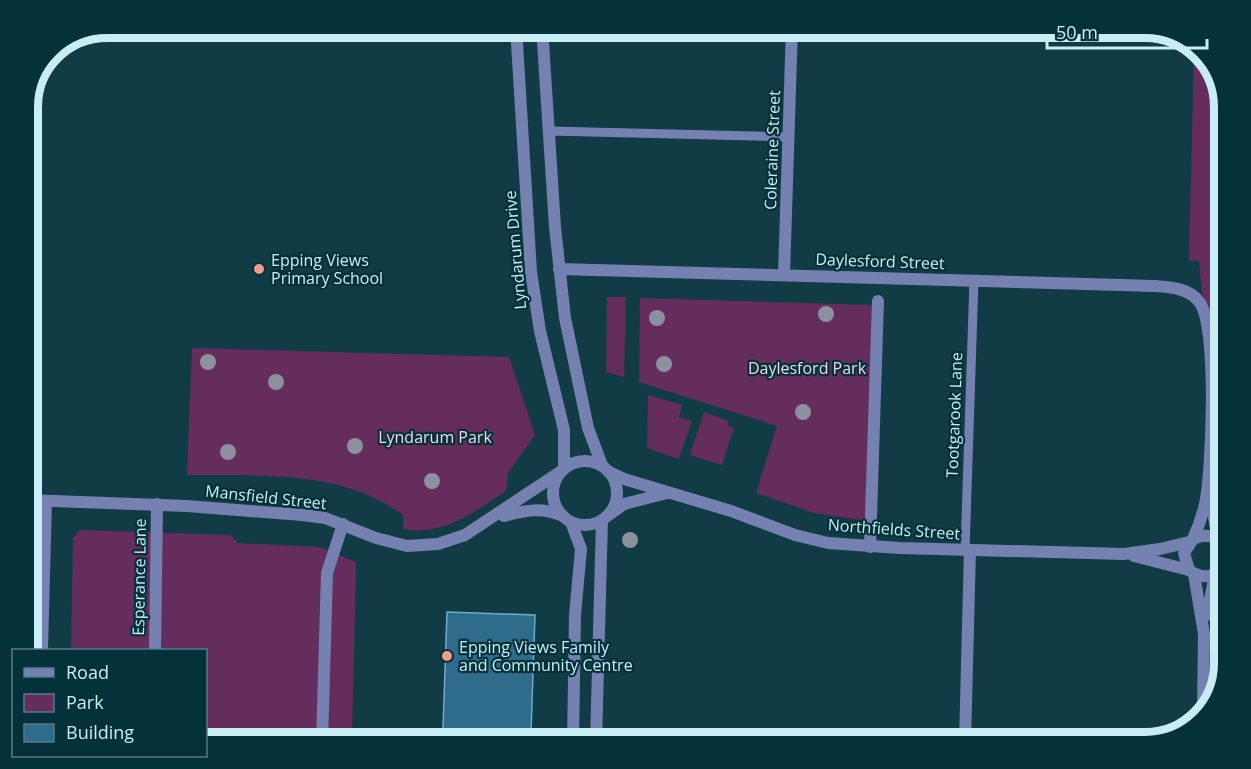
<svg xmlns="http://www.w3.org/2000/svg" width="1251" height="769" viewBox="0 0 1251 769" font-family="'Open Sans',sans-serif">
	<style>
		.green { fill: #642d5c }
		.building { fill: #2f6c8b; stroke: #6eabcc; stroke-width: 1.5 }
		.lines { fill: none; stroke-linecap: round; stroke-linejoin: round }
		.service { stroke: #7581b1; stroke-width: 9 }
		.pedestrian { stroke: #7581b1; stroke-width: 12 }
		.minor { stroke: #7581b1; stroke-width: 12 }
		.tertiary { stroke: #7581b1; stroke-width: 12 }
		.tree { fill: #8c91a0 }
		.poi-dot { fill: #f49d8b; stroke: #05323a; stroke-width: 2 }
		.labels { text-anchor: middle; stroke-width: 4.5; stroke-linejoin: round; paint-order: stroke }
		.street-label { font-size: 16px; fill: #c8edf5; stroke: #05323a }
		.poi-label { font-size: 16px; fill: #c8edf5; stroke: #05323a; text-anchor: start }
		.park-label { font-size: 16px; fill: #f0d6eb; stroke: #05323a }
		.rim { fill: none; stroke: #c8edf5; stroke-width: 8 }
	</style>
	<rect width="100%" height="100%" fill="#123c45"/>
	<g class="green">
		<polygon points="111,27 267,27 318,31 328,27 344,27 330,40 316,42"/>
		<path d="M 1194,55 C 1216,58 1218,84 1224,102 L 1224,519 L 1199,261 L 1189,261 Z"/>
		<polygon points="607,297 626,297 624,377 606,372"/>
		<polygon points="640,298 874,305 867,521 814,513 756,493 777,426 639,382"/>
		<path d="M 192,348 L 509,357 L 535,435 L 508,473 L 506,491 C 472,513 444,536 403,529 L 403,515 C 341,469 260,476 187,475 Z"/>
		<polygon points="648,395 682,405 679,417 692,421 679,459 647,448"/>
		<polygon points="704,412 729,421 728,426 734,428 722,465 690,455"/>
		<polygon points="80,530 230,535 238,543 319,547 356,562 352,742 206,738 206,650 71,650 73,538"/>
		<polygon points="1224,571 1224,662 1213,703 1212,580"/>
	</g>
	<polygon class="building" points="447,612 535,615 531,732 443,729"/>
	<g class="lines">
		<g class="service">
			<polyline points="550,131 789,137"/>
			<polyline points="965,550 974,280"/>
		</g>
		<polyline class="pedestrian" points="870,547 878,301"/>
		<g class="minor">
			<path d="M 559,269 L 1154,286 C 1170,287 1190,288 1200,303 C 1218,329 1212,471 1205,504 C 1202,517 1198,528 1193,539"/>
			<polyline points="784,275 792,27"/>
			<polyline points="609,472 624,479 731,511 795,535 828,543 900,548 1124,554 1160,549 1189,542"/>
			<polyline points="1210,495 1218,540"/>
			<polyline points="27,500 187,506 302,515 325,518 376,538 407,546 438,544 465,535 560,472"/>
			<path d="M 504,516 C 526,510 542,507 563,516"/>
			<polyline points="607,516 624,504 667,493"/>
			<path d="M 1224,548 C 1217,535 1205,533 1193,539 L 1184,553 L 1189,570 C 1202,580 1215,578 1224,565"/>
			<polyline points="1134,556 1189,570"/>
			<polyline points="1194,574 1204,634 1203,713"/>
			<polyline points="1207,615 1215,575"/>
			<polyline points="42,650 46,501"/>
			<polyline points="155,650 157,504"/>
			<polyline points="322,742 327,573 343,524"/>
			<polyline points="965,742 970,550"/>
		</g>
		<g class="tertiary">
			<polyline points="516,27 531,272 540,331 564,430 564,468"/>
			<polyline points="542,27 555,227 565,318 588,428 602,465"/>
			<circle cx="585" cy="493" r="32"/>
			<polyline points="571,522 581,549 575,615 573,742"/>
			<polyline points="596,742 602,520"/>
		</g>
	</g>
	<g class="tree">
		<circle cx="826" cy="314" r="8"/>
		<circle cx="657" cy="318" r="8"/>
		<circle cx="208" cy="362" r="8"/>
		<circle cx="664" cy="364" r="8"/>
		<circle cx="276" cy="382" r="8"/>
		<circle cx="803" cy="412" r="8"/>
		<circle cx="355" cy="446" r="8"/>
		<circle cx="228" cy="452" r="8"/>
		<circle cx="432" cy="481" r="8"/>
		<circle cx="630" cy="540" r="8"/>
	</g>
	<g class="poi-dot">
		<circle cx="259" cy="269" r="6"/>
		<circle cx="447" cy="656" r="6"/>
	</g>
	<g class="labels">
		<g class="street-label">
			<text transform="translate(772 150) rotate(-88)" y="6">Coleraine Street</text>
			<text transform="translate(515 250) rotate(-95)" y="6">Lyndarum Drive</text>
			<text transform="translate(880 261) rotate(2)" y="6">Daylesford Street</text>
			<text transform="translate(954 415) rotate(-88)" y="6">Tootgarook Lane</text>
			<text transform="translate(266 497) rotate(6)" y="6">Mansfield Street</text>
			<text transform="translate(894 529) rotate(4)" y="6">Northfields Street</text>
			<text transform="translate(139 577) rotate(-89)" y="6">Esperance Lane</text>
		</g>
		<g class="poi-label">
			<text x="271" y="266">Epping Views<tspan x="271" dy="18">Primary School</tspan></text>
			<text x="459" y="653">Epping Views Family<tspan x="459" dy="18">and Community Centre</tspan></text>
		</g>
		<g class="park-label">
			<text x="807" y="374">Daylesford Park</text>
			<text x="435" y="443">Lyndarum Park</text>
		</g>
	</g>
	<path d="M0 0H1251V769H0ZM107 38H1145A69 69 0 0 1 1214 107V663A69 69 0 0 1 1145 732H107A69 69 0 0 1 38 663V107A69 69 0 0 1 107 38Z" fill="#05323a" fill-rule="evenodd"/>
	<path class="rim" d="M107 38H1145A69 69 0 0 1 1214 107V663A69 69 0 0 1 1145 732H107A69 69 0 0 1 38 663V107A69 69 0 0 1 107 38Z"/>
	<rect x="12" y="649" width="195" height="108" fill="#05323a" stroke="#537d85" stroke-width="1.5"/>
	<rect x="24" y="668" width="30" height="9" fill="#7581b1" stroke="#537d85" stroke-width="1.5"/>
	<text x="66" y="679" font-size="18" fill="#c8edf5">Road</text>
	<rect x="24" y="694" width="30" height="18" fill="#642d5c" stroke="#537d85" stroke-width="1.5"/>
	<text x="66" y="709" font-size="18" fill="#c8edf5">Park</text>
	<rect x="24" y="724" width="30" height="18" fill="#2f6c8b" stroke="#537d85" stroke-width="1.5"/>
	<text x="66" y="739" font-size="18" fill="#c8edf5">Building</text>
	<path d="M1047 39v9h160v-9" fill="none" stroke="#c8edf5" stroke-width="3"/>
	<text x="1056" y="39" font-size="18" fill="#c8edf5" stroke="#05323a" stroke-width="4.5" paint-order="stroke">50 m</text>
</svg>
